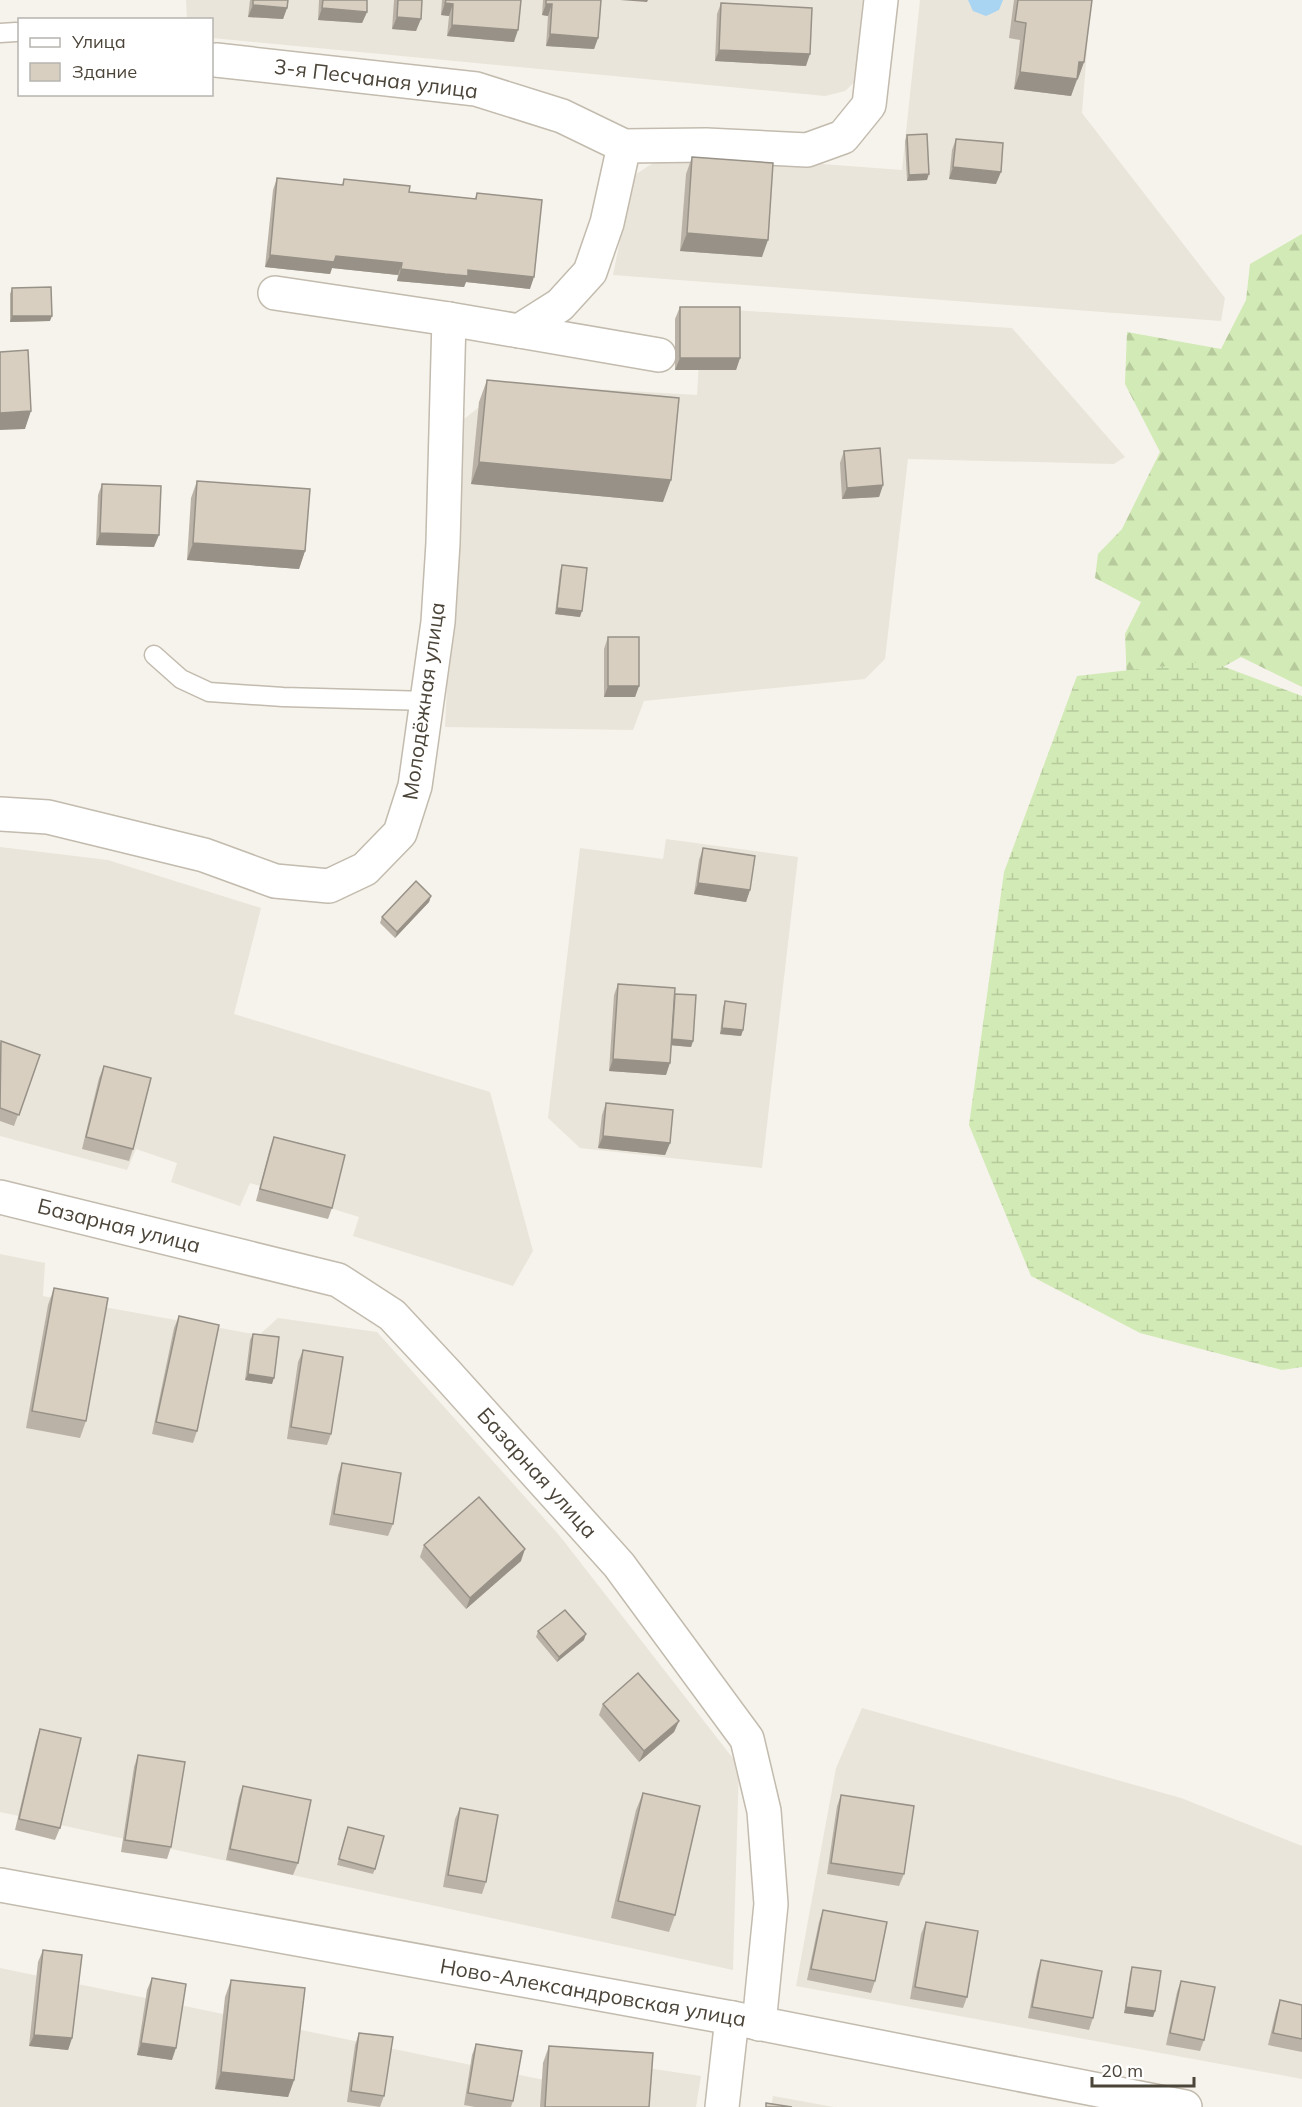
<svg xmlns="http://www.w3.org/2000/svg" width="1302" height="2107" viewBox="0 0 1302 2107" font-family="Mulish,sans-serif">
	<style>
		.residential { fill: #eae5da }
		.forest { fill: url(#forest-firs) }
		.wetland { fill: url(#wetland-marsh) }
		.water { fill: #a9d4f2 }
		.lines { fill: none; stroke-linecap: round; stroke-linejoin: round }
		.service-casing { stroke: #c2bbae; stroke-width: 21 }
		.minor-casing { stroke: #c2bbae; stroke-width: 36 }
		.service { stroke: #fff; stroke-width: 18 }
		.minor { stroke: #fff; stroke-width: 33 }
		.wall { fill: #bab2a6 }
		.shaded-wall { fill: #979187 }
		.building { fill: #d8cfc1; stroke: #979187; stroke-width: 1.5 }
		.labels { text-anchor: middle; stroke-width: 4.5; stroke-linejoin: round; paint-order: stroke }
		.street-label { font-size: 21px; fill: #4b4439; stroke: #fff }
	</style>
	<defs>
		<pattern id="forest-firs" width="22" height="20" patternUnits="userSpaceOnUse" patternTransform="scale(1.5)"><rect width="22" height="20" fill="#d2eab5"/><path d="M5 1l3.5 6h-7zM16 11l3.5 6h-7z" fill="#b6ca9c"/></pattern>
		<pattern id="wetland-marsh" width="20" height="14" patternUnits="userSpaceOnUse" patternTransform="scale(1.5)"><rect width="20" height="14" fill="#d2eab5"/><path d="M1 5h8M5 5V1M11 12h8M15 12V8" fill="none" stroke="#b6ca9c"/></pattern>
	</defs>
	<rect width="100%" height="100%" fill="#f6f3ec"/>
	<g class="residential">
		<polygon points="186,0 866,0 862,75 845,91 825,96 212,38 212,20 187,19"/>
		<polygon points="920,0 1091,0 1082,113 1225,298 1221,321 613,275 633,176 650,165 674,153 902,170"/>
		<polygon points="702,308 1012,328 1125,457 1114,464 908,459 885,659 865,679 644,701 633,730 445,727 460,422 509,384 697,395"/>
		<polygon points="666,839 798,857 762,1168 580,1148 548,1118 580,848 663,859"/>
		<polygon points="0,847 108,860 261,908 234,1014 490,1092 533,1251 513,1286 353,1236 359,1217 250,1183 240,1206 171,1182 177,1163 136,1149 127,1170 0,1136"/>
		<polygon points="0,1254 45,1263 43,1296 259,1335 278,1318 377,1332 559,1535 739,1766 733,1970 0,1812"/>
		<polygon points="862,1708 1181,1798 1302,1846 1302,2079 796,1986 836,1768"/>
		<polygon points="0,1968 554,2082 560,2055 701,2076 696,2107 0,2107"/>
		<polygon points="773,2096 834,2107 771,2107"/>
	</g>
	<polygon class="forest" points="1302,234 1302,687 1241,657 1214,672 1127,683 1125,634 1141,602 1095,578 1098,554 1122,529 1160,452 1125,384 1127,332 1221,349 1246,300 1250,264"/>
	<polygon class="wetland" points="1209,661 1302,696 1302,1367 1282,1370 1140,1333 1031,1276 969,1125 1004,872 1077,676"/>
	<polygon class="water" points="968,0 1003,0 999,10 986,16 973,11"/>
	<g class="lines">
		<defs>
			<g id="service">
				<polyline points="0,33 16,32"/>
				<polyline points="154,655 181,679 209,692 283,697 428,701"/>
			</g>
			<g id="minor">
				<polyline points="216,60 476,89 562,116 624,146 706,145 807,150 843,137 869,105 881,0"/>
				<polyline points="275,293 449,319 659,355"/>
				<polyline points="519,331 560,305 590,272 607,223 624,146"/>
				<polyline points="0,814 48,817 204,855 275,881 329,886 365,869 400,833 415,786 438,622 443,543 449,319"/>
				<polyline points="0,1197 338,1280 392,1315 447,1374 619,1565 747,1739 764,1811 771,1904 759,2024"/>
				<polyline points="0,1885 732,2018 1185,2107"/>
				<polyline points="722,2107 732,2018"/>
			</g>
		</defs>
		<use href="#service" class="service-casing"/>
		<use href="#minor" class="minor-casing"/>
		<use href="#service" class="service"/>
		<use href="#minor" class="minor"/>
	</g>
	<g class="wall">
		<polygon points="250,0 288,0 287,8 283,19 248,17"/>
		<polygon points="319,0 367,0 367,12 362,23 318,20"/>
		<polygon points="394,0 422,0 416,31 392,29"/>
		<polygon points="442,0 521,0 514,42 447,36 449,16 441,15"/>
		<polygon points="543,0 601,0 598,38 594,49 546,46 548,16 542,15"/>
		<polygon points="1014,0 1092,0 1084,62 1071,96 1014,89 1020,40 1009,38"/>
		<polygon points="721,3 806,66 715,61 717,14"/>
		<polygon points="907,135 927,180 907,181 905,141"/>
		<polygon points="956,139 996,184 949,179 952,150"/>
		<polygon points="692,157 762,257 680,251 686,174"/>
		<polygon points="277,178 342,185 344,179 409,192 475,199 477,193 530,289 466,282 464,287 441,285 397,281 398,275 332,268 330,274 265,267 273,190"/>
		<polygon points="12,288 50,321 10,322 10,294"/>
		<polygon points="680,307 740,358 736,370 675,370 675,319"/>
		<polygon points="487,380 663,502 471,484 479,402"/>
		<polygon points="844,451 883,485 879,497 842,499 840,463"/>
		<polygon points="197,481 305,551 299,569 187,560 191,498"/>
		<polygon points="102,484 154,547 96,545 98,495"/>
		<polygon points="562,565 580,617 555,614 560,571"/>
		<polygon points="608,637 639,686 635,697 604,697 604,649"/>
		<polygon points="703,848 750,890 746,902 694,894 699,860"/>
		<polygon points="431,896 429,902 395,938 380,923 382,917"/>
		<polygon points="618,984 675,994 693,1041 691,1047 671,1045 666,1075 609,1071 614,995"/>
		<polygon points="725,1001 743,1030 741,1036 720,1034 723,1007"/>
		<polygon points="0,1043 40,1055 14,1126 0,1121"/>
		<polygon points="104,1066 133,1149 129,1161 82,1149 99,1078"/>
		<polygon points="606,1103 670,1143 665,1155 598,1148 602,1115"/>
		<polygon points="274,1137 332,1208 328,1219 256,1201 270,1148"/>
		<polygon points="54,1288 86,1421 80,1438 26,1428 48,1305"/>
		<polygon points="179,1316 197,1431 193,1443 152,1434 174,1328"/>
		<polygon points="253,1334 272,1384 245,1380 250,1340"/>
		<polygon points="303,1350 331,1434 327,1445 287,1439 298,1362"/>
		<polygon points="342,1463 393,1524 388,1536 329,1525 338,1475"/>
		<polygon points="424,1545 521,1561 466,1609 420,1557"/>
		<polygon points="538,1631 584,1640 557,1662 536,1637"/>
		<polygon points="603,1704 679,1721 674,1732 639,1762 599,1715"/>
		<polygon points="40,1729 60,1828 55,1840 15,1830 36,1741"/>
		<polygon points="138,1755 171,1847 167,1859 121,1852 134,1767"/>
		<polygon points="243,1786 298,1863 293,1875 226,1860 239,1797"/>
		<polygon points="643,1793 675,1915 669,1932 611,1918 636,1810"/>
		<polygon points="841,1795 904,1874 899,1886 827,1874 837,1806"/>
		<polygon points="460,1808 486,1882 482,1894 443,1887 455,1819"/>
		<polygon points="348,1827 375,1869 373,1874 337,1865"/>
		<polygon points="823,1910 875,1981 871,1993 807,1980 819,1922"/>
		<polygon points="926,1922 967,1997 963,2008 910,1999 921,1934"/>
		<polygon points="43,1950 72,2038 68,2050 29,2046 38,1962"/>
		<polygon points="1041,1960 1093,2018 1089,2030 1028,2018 1037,1972"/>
		<polygon points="1132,1967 1155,2011 1153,2017 1124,2013 1130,1973"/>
		<polygon points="152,1978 172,2060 137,2055 147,1990"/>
		<polygon points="231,1980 294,2080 288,2097 215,2089 225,1997"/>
		<polygon points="1181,1981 1204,2040 1200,2051 1166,2045 1177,1992"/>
		<polygon points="1280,2000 1302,2005 1302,2052 1268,2045 1276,2012"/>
		<polygon points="359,2033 384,2096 380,2107 347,2102 355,2045"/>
		<polygon points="476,2044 513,2101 511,2107 475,2107 464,2105 472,2055"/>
		<polygon points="549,2046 649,2107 540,2107 543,2063"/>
	</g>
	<g class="shaded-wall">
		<polygon points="620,0 648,0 647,2"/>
		<polygon points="445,3 453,4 449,16 441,15"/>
		<polygon points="546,4 552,4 548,16 542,15"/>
		<polygon points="253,5 287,8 283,19 248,17"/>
		<polygon points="322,8 367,12 362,23 318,20"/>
		<polygon points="397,17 421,19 416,31 392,29"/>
		<polygon points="452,25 518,30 514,42 447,36"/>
		<polygon points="550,34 598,38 594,49 546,46"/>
		<polygon points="719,50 810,54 806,66 715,61"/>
		<polygon points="1079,62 1084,62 1078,79 1076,79 1077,79 1071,96 1014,89 1020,72"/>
		<polygon points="953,167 1001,172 996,184 949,179"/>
		<polygon points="929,174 927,180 907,181 909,175"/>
		<polygon points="687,233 768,240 762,257 680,251"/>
		<polygon points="270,255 336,256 402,263 398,275 332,268 330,274 265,267"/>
		<polygon points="401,269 468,270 534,277 530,289 466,282 464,287 397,281"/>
		<polygon points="12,316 52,316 50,321 10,322"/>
		<polygon points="680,358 740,358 736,370 675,370"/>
		<polygon points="31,411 25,429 0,430 0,413"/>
		<polygon points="479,462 671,480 663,502 471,484"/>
		<polygon points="883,485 879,497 842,499 847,488"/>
		<polygon points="100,533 159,535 154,547 96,545"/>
		<polygon points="193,543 305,551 299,569 187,560"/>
		<polygon points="557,608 582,611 580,617 555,614"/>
		<polygon points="608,686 639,686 635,697 604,697"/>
		<polygon points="698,883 750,890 746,902 694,894"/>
		<polygon points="431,896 429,902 395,938 397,932"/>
		<polygon points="722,1028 743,1030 741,1036 720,1034"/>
		<polygon points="670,1039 693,1041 691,1047 668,1045"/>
		<polygon points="613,1059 670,1063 666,1075 609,1071"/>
		<polygon points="603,1136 670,1143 665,1155 598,1148"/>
		<polygon points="248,1374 274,1378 272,1384 245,1380"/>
		<polygon points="525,1549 521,1561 466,1609 470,1598"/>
		<polygon points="586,1634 584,1640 557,1662 559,1657"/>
		<polygon points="679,1721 674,1732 639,1762 644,1751"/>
		<polygon points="1126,2007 1155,2011 1153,2017 1124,2013"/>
		<polygon points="34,2035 72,2038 68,2050 29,2046"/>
		<polygon points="141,2043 176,2048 172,2060 137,2055"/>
		<polygon points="221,2072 294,2080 288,2097 215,2089"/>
	</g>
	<g class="building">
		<polygon points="253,0 288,0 287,8 253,5"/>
		<polygon points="323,0 367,0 367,12 322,8"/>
		<polygon points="398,0 422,0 421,19 397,17"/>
		<polygon points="446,0 521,0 518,30 452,25 453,4 445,3"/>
		<polygon points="546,0 601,0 598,38 550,34 552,4 546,4"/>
		<polygon points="1018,0 1092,0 1084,62 1079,62 1077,79 1020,72 1026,23 1015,21"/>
		<polygon points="721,3 812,8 810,54 719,50"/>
		<polygon points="927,134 929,174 909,175 907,135"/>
		<polygon points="956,139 1003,143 1001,172 953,167"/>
		<polygon points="692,157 773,163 768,240 687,233"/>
		<polygon points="277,178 343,185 344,179 410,186 409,192 476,199 477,193 542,200 534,277 468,270 468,276 445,274 401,269 402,263 336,256 334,262 270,255"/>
		<polygon points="51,287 52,316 12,316 12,288"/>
		<rect x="680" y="307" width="60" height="51"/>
		<polygon points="28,350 31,411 0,413 0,352"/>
		<polygon points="487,380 679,398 671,480 479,462"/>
		<polygon points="880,448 883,485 847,488 844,451"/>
		<polygon points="197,481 310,489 305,551 193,543"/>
		<polygon points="102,484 161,486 159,535 100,533"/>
		<polygon points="562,565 587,568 582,611 557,608"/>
		<rect x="608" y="637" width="31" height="49"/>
		<polygon points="703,848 755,856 750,890 698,883"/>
		<polygon points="416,881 431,896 397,932 382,917"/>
		<polygon points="618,984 675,988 670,1063 613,1059"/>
		<polygon points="675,994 696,995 693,1041 672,1039"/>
		<polygon points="725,1001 746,1004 743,1030 722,1028"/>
		<polygon points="1,1041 40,1055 19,1115 0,1108"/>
		<polygon points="104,1066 151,1078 133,1149 86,1137"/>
		<polygon points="606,1103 673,1110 670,1143 603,1136"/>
		<polygon points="274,1137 345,1155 332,1208 260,1189"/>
		<polygon points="54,1288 108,1298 86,1421 32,1411"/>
		<polygon points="179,1316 219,1325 197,1431 156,1422"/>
		<polygon points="253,1334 279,1337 274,1378 248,1374"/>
		<polygon points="303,1350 343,1357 331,1434 291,1427"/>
		<polygon points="342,1463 401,1473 393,1524 334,1514"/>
		<polygon points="479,1497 525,1549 470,1598 424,1545"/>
		<polygon points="565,1610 586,1634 559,1657 538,1631"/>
		<polygon points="638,1673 679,1721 644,1751 603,1704"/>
		<polygon points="40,1729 81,1738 60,1828 19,1819"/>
		<polygon points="138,1755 185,1762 171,1847 125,1840"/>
		<polygon points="243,1786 311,1800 298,1863 230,1849"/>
		<polygon points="643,1793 700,1806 675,1915 618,1901"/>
		<polygon points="841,1795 914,1806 904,1874 831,1863"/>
		<polygon points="460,1808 498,1815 486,1882 448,1875"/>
		<polygon points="348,1827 384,1836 375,1869 339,1859"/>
		<polygon points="823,1910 887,1922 875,1981 811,1969"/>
		<polygon points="926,1922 978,1931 967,1997 915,1987"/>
		<polygon points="43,1950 82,1955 72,2038 34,2035"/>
		<polygon points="1041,1960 1102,1971 1093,2018 1032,2007"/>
		<polygon points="1132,1967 1161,1971 1155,2011 1126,2007"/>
		<polygon points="152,1978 186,1984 176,2048 141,2043"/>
		<polygon points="231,1980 305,1988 294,2080 221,2072"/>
		<polygon points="1181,1981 1215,1987 1204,2040 1170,2033"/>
		<polygon points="1280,2000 1302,2005 1302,2039 1273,2033"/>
		<polygon points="359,2033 393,2037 384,2096 351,2091"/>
		<polygon points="476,2044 522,2051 513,2101 468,2093"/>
		<polygon points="549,2046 653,2053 649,2107 545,2107"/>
		<polygon points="766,2103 792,2107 766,2107"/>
	</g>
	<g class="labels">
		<g class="street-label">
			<text transform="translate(376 79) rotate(7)" y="7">3-я Песчаная улица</text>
			<text transform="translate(424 701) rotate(-82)" y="7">Молодёжная улица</text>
			<text transform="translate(119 1226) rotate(14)" y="7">Базарная улица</text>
			<text transform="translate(537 1473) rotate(48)" y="7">Базарная улица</text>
			<text transform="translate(593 1993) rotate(10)" y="7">Ново-Александровская улица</text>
		</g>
	</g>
	<rect x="18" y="18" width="195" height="78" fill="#ffffff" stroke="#b7b4b0" stroke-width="1.5"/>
	<rect x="30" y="38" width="30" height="9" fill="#ffffff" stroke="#b7b4b0" stroke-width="1.5"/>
	<text x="72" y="48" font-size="18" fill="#4b4439">Улица</text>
	<rect x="30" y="63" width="30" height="18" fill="#d8cfc1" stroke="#b7b4b0" stroke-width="1.5"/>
	<text x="72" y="78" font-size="18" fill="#4b4439">Здание</text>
	<path d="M1092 2077v9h102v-9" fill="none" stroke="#4b4439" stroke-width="3"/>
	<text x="1101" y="2077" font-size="18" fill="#4b4439" stroke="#ffffff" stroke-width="4.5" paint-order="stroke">20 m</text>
</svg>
